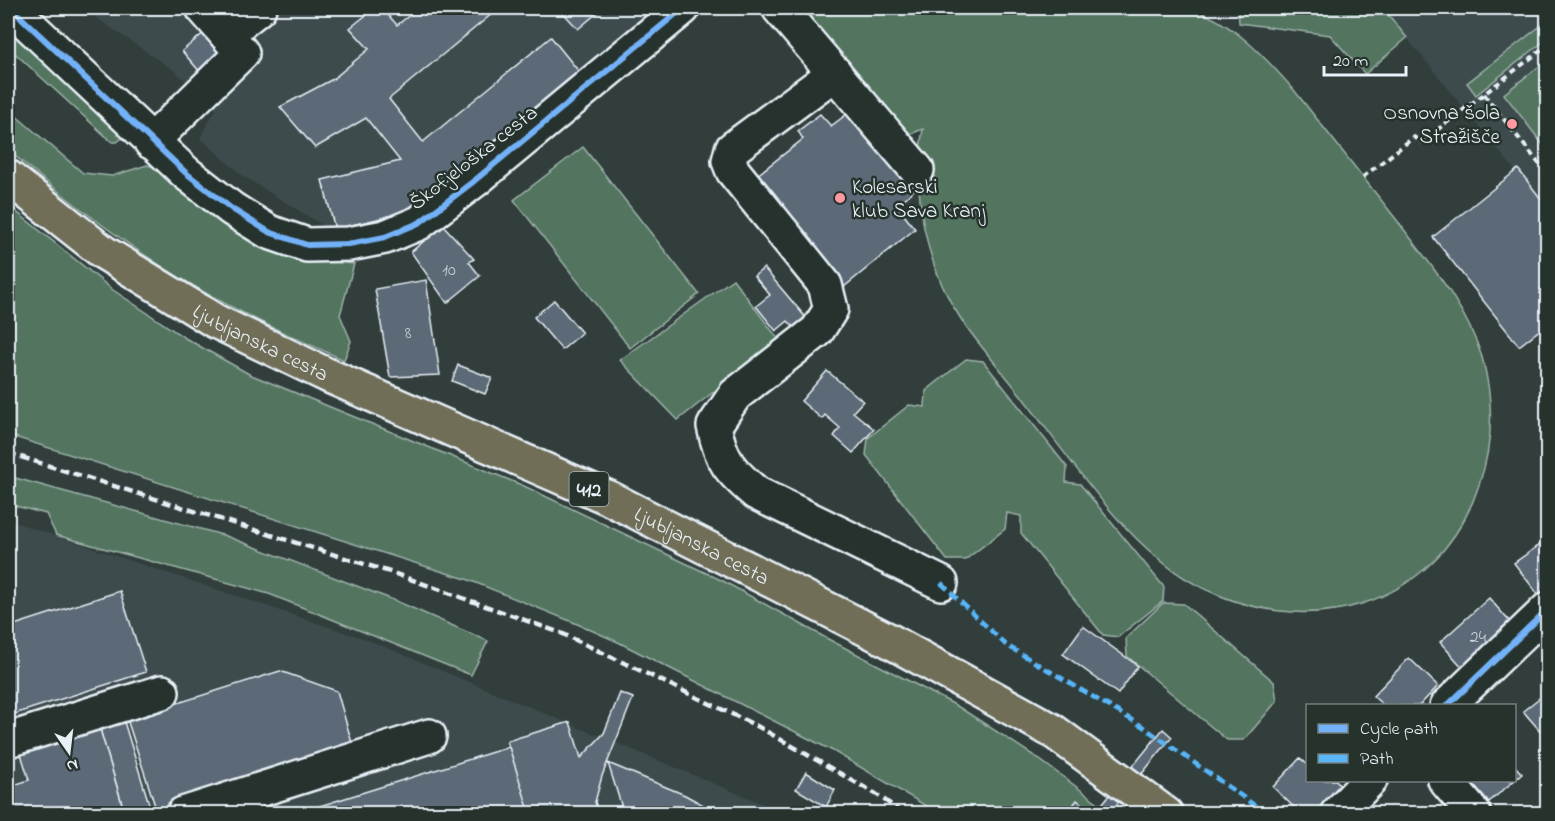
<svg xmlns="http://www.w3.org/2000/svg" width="1555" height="821" viewBox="0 0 1555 821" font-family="'Indie Flower',sans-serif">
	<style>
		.built { fill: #3e4b4d }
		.green { fill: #52745e; stroke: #9db2ab; stroke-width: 1.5 }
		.building { fill: #5c6976; stroke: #e8f1f8; stroke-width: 1.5 }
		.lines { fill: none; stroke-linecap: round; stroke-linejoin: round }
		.minor-casing { stroke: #e8f1f8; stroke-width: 38 }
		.major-casing { stroke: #e8f1f8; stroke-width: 38 }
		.path { stroke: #e8f1f8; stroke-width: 4; stroke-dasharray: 6 4.5; stroke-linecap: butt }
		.minor { stroke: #26332d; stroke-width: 33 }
		.major { stroke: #716e59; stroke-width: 33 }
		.rail { stroke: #e8f1f8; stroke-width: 4.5; stroke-dasharray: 9 4.5; stroke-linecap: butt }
		.quiet { stroke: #59b6f9; stroke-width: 4.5; stroke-dasharray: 9 4.5; stroke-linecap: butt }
		.cycleway-casing { stroke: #26332d; stroke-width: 10 }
		.cycleway { stroke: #73b2f8; stroke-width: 6 }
		.poi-dot { fill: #ff9aa2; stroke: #26332d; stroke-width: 2 }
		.labels { text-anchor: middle; stroke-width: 5; stroke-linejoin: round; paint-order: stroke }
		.number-label { font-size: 18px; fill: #c5cfd8 }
		.shield { fill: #26332d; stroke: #aeb8bb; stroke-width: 1.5 }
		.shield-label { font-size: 20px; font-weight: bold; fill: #e8f1f8 }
		.poi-label { font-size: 21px; fill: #e8f1f8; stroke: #26332d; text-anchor: end }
		.street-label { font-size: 21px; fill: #e8f1f8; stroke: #26332d }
	</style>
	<rect width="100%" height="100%" fill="#313e3c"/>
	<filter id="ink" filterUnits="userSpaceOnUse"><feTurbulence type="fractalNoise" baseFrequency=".0167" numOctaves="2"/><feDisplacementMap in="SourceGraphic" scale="12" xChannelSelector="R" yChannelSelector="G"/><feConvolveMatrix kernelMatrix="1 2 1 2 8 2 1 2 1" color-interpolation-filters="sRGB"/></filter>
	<g filter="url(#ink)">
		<g class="built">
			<polygon points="82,8 662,8 412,213 383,222 330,230 243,176 200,138 216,109 176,72"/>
			<polygon points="1383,8 1547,8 1547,210 1407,38"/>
			<polygon points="8,520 368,640 785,813 8,813"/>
		</g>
		<g class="green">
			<path d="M 799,8 L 1187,8 C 1231,19 1265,57 1294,90 C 1328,133 1362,176 1396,219 C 1429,263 1465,304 1482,357 C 1494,400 1494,442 1479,485 C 1438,610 1305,643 1195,584 C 1125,546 1065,451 1016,389 C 998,366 977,343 961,319 C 925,266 911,191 923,129 L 905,136 Z"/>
			<polygon points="1238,8 1383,8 1407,38 1365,74 1330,35 1239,23"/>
			<polygon points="1547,21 1547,39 1476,95 1467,83"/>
			<polygon points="8,23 125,136 117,142 112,142 8,47"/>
			<polygon points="1547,60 1547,150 1504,94"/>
			<path d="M 8,109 L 83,173 L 112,176 L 147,165 L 157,168 L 205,208 L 247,239 L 295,258 L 354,264 L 340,315 L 351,341 L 344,360 C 293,337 241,314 192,285 C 126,246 66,199 8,150 Z"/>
			<polygon points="583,147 699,294 630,348 514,200"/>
			<polygon points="8,205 113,290 185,338 249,374 524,486 723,581 826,638 957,706 1036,757 1112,813 938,813 833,751 618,642 575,623 469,580 8,435"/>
			<polygon points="733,279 779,340 678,420 620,360"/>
			<polygon points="966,359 983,361 1067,467 1066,482 1080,484 1164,587 1163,601 1118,637 1103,635 1021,533 1021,516 1007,513 1005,529 965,560 947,560 866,455 868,438 909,405 925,407 926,391"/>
			<polygon points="8,476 226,536 396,601 488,641 471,675 269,594 56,535 46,514 8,504"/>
			<polygon points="1163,603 1184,604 1274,682 1277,701 1244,740 1227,740 1127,656 1126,638"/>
		</g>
		<g class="building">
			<polygon points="375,8 382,8 397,25 419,8 499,8 389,99 423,142 551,37 580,73 411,211 335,229 322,180 400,161 366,118 315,148 280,107 333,79 369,49 350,28"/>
			<polygon points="559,8 603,8 578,29"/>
			<polygon points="205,32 224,54 201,73 182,51"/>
			<polygon points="851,111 914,190 897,206 915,229 844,287 756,176 803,139 798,131 820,114 831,126"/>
			<polygon points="1518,169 1548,208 1548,327 1541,329 1519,346 1433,237"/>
			<polygon points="443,225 474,259 469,262 480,276 447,303 411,252"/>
			<polygon points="764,268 807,319 795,329 788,321 776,331 756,306 770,295 754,276"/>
			<polygon points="426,280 440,375 390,377 375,289"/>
			<polygon points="554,300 582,333 562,350 534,317"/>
			<polygon points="458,365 492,378 485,394 452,381"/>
			<polygon points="827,371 863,401 853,412 874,429 853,453 834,436 840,428 825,415 822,419 801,401"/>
			<polygon points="1548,539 1548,592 1540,597 1514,563"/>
			<polygon points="120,591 146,672 8,716 8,627"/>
			<polygon points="1489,598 1517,630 1471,677 1440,642"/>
			<polygon points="1083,626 1138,666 1118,694 1063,654"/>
			<polygon points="1409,658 1438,686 1419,706 1384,706 1373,696"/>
			<polygon points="280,671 337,691 354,750 157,812 127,719"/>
			<polygon points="1548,691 1548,740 1523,711"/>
			<polygon points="620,693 633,698 602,776 595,802 599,814 529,814 507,741 570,722 581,758 604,733"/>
			<polygon points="121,712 150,807 125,814 97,719"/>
			<polygon points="97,719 125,814 8,814 8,787 29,780 18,744"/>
			<polygon points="1163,729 1172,737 1109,814 1094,814"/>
			<polygon points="509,747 530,814 294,814"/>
			<polygon points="1300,758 1308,765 1308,780 1336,780 1343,788 1319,814 1301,814 1273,787"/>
			<polygon points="608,763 685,795 707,807 707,812 710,814 624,814"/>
			<polygon points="1514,765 1522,774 1489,802 1470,780 1514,780"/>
			<polygon points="806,772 835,790 826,807 796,789"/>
			<polygon points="1077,800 1093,814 1077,811 1066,814"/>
		</g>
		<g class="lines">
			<defs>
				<g id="minor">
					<polyline points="11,8 186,173 232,209 269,232 307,245 349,244 385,237 419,223 474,181 683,8"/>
					<polyline points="203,8 226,34 259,8"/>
					<polyline points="779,8 917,170"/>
					<path d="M 835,73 L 732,149 L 729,161 L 733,171 L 825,285 L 831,309 L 817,331 L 735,395 L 714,426 C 721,461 730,471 756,493 L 941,583"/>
					<polyline points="151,142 242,53 226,34"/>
					<polyline points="1447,706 1548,609"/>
					<polyline points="8,740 162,692"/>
					<polyline points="1445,780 1474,814"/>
					<polyline points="183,814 429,736"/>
					<polyline points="1337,814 1370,780"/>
				</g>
				<g id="major">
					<path id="s1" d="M 8,177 L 103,252 L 215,321 L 327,375 L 609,498 L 890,641 L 1053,731 L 1166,814"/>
				</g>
			</defs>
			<use href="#minor" class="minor-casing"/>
			<use href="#major" class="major-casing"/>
			<g class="path">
				<polyline points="1484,94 1548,175"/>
				<polyline points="1363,177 1414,137 1420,143 1548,45"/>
			</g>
			<use href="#minor" class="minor"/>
			<use href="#major" class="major"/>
			<polyline class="rail" points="8,453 393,573 561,633 757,726 876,794 904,814"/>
			<polyline class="quiet" points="941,583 1006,645 1142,726 1267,814"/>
			<defs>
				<g id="cycleway">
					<polyline points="11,8 186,173 232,209 269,232 307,245 349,244 385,237 419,223 474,181 683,8"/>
					<polyline points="1447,706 1548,609"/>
				</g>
			</defs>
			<use href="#cycleway" class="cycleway-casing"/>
			<use href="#cycleway" class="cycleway"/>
		</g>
	</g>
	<g class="poi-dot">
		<circle cx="1512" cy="124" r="6"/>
		<circle cx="840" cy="198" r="6"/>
	</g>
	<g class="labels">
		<g class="number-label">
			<text x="449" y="275">10</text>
			<text x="408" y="338">8</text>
			<text x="1478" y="642">24</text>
		</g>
		<rect class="shield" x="569.5" y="472" width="39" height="34" rx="4.5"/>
		<g class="shield-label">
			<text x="589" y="496">412</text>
		</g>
		<g class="poi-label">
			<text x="1500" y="119">Osnovna šola<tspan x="1500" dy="24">Stražišče</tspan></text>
			<text x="852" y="193" text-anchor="start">Kolesarski<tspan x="852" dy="24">klub Sava Kranj</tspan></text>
		</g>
		<g class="street-label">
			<text transform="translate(473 157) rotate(-38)" y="7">Škofjeloška cesta</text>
			<text dy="7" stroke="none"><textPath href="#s1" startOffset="303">Ljubljanska cesta</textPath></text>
			<text dy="7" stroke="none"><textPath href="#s1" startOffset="789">Ljubljanska cesta</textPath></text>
		</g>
	</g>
	<rect width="1555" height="821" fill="none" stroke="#26332d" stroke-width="30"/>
	<rect x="15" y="15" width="1525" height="791" fill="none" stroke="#e8f1f8" stroke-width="2" filter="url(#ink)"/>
	<rect x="1306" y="704" width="210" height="78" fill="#26332d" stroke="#747f7e" stroke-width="1.5"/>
	<rect x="1318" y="724" width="30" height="9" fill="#73b2f8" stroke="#747f7e" stroke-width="1.5"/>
	<text x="1360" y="734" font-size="18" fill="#e8f1f8">Cycle path</text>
	<rect x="1318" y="754" width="30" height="9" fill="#59b6f9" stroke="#747f7e" stroke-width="1.5"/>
	<text x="1360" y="764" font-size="18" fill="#e8f1f8">Path</text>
	<g transform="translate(69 752) rotate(166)" stroke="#26332d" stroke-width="4.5" paint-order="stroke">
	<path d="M0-4.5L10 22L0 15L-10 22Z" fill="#e8f1f8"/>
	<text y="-9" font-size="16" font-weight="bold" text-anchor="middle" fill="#e8f1f8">N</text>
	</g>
	<path d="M1324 66v9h82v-9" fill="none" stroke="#e8f1f8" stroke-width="3"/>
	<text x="1333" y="66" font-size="18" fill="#e8f1f8" stroke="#26332d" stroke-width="4.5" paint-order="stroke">20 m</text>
</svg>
